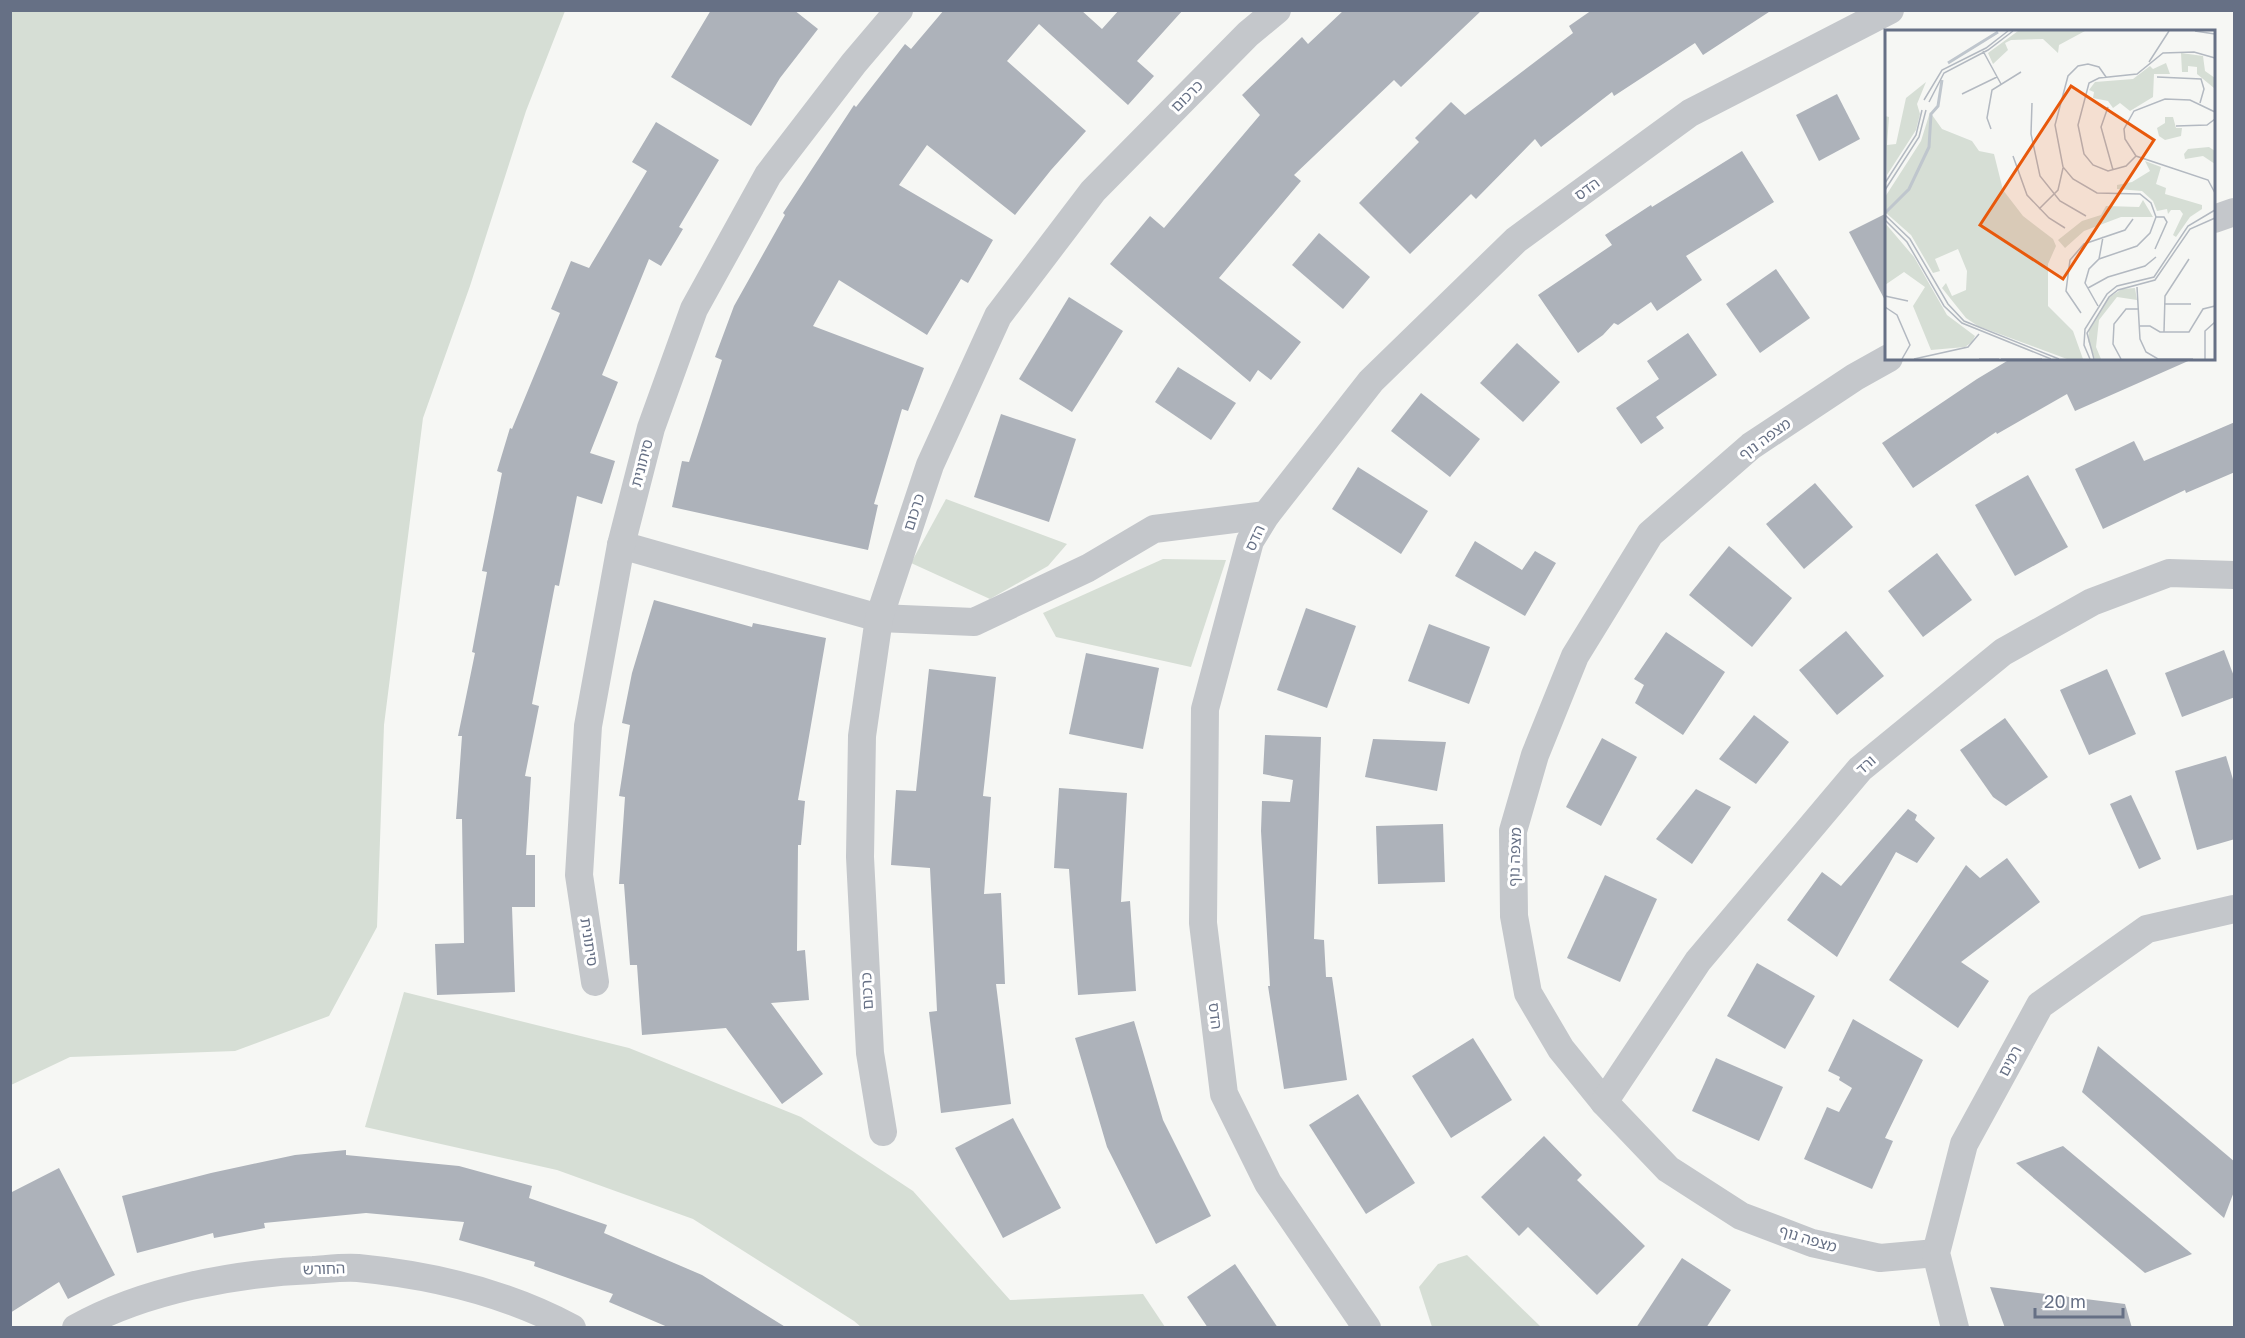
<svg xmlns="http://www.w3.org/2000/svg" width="2245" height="1338" viewBox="0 0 2245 1338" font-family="'Golos Text','Noto Sans Hebrew',sans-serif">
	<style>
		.green { fill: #d6ded5 }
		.building { fill: #adb2ba }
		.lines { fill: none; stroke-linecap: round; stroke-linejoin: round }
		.minor { stroke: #c4c7cb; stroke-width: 28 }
		.labels { text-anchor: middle; stroke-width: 6; stroke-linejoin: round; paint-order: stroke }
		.street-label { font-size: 15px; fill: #667085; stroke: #fff }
		.inset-river { fill: none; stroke: #bfc6cd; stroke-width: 3 }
		.inset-road { fill: none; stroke: #b3b9c1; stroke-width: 1.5 }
		.view { fill: #e8590c; fill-opacity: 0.15; stroke: #e8590c; stroke-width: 3 }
		.inset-edge { fill: none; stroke: #667085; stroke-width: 3 }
	</style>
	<rect width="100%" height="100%" fill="#f6f7f4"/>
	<g class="green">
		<polygon points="10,11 565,11 526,111 470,286 423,418 384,725 377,927 329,1016 235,1051 70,1057 11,1085"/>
		<polygon points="946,499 1067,544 1048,566 990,599 911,563"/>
		<polygon points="1163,559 1226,560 1191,667 1056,637 1043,613"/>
		<polygon points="404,992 629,1048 801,1117 913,1191 1010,1300 1143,1294 1165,1327 861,1327 854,1321 693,1219 557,1170 365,1127"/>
		<polygon points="1467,1255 1541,1327 1432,1327 1419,1287 1438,1264"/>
	</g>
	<g class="building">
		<polygon points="711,10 794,10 818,29 780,78 751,126 671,77"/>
		<polygon points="944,10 1081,10 1102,29 1119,10 1183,10 1137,61 1154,76 1128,105 1039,24 1007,61 1086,131 1051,170 1015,215 927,145 899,185 993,240 968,283 961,279 927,335 839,280 813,326 924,368 908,411 902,409 874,504 878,505 868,550 672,507 682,461 689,462 722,360 715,357 734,306 785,215 783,213 854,105 856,107 905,44 911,49"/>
		<polygon points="1344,10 1482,10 1401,87 1394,80 1294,175 1301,181 1219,278 1301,342 1271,380 1258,370 1250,382 1110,264 1150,216 1164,228 1260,115 1242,95 1302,37 1308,44"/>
		<polygon points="1592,10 1772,10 1703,55 1695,43 1614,96 1612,92 1541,147 1535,139 1476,199 1471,194 1410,254 1359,203 1419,142 1415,138 1451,102 1465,115 1573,33 1569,26"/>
		<polygon points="1837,94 1860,139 1819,161 1796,115"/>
		<polygon points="656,122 719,160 679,227 683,229 661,266 649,259 602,375 618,382 590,453 615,461 602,504 577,496 559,586 555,585 532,704 539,706 525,776 531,777 526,855 535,855 535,907 512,907 515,992 437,995 435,944 464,943 462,819 456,819 462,736 458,736 475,653 472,652 487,572 482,571 502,473 497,471 510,428 512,429 560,313 551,309 571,261 589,268 647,171 632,162"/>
		<polygon points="1742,151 1774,202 1686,256 1702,280 1657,311 1651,302 1618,325 1614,323 1603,335 1578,353 1538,295 1612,245 1605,235 1651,205 1652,207"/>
		<polygon points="1887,213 1887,304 1849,232"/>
		<polygon points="1319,233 1370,277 1343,309 1292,265"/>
		<polygon points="1776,269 1810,318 1760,353 1726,304"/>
		<polygon points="1069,297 1123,331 1072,412 1019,379"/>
		<polygon points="1688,333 1717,375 1656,417 1664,428 1641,444 1616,408 1659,379 1647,361"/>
		<polygon points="1517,343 1560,382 1523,422 1480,383"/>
		<polygon points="2012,358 2195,358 2075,411 2067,394 1997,434 1996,432 1913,488 1882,443 1977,379"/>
		<polygon points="1178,367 1236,403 1211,440 1155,402"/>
		<polygon points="1421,393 1480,439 1450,477 1391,431"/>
		<polygon points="1001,414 1076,439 1049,522 974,497"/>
		<polygon points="2235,422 2235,472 2186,493 2185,490 2103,529 2075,469 2134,441 2144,461"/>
		<polygon points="1358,467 1428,511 1401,554 1332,509"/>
		<polygon points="2028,475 2068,547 2015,576 1975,505"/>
		<polygon points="1815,483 1853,527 1804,569 1766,524"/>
		<polygon points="1475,541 1522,570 1535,551 1556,563 1525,616 1455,576"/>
		<polygon points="1729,546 1792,598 1752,647 1689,595"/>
		<polygon points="1937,553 1972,600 1923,637 1888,591"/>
		<polygon points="654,600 752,627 753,623 826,638 798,800 805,801 801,845 798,845 797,951 805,950 809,1000 771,1003 823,1074 782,1104 726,1028 642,1035 637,965 630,965 624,884 619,884 625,797 619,796 630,725 622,723 632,673"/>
		<polygon points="1306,608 1356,626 1327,708 1277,690"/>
		<polygon points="1429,624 1490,647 1469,704 1408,681"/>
		<polygon points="1846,631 1884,676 1837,715 1799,670"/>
		<polygon points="1666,632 1725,672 1683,735 1635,703 1644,685 1634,679"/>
		<polygon points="2224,650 2235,679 2235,697 2182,717 2165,673"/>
		<polygon points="1086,653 1159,668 1143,749 1069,734"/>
		<polygon points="929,669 996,677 983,796 991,797 984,894 1001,893 1005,984 996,984 1011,1104 941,1113 929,1012 937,1011 930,868 891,865 896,790 916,791"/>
		<polygon points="2107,669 2136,734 2089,755 2060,690"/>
		<polygon points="1754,715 1789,742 1756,784 1719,759"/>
		<polygon points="2005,718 2048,777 2006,806 1993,797 1960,750"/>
		<polygon points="1265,735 1321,737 1314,939 1324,940 1326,977 1332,977 1347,1080 1284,1089 1268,986 1270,986 1261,831 1262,801 1290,802 1293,780 1263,774"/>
		<polygon points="1602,738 1637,757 1601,826 1566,807"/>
		<polygon points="1373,739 1446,742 1437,791 1365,777"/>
		<polygon points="2226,756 2235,786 2235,839 2197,850 2175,771"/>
		<polygon points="1059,788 1127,793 1121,902 1130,901 1136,991 1078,995 1069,869 1054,868"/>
		<polygon points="1696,789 1731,807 1692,864 1656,839"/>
		<polygon points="2131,795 2161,859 2139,869 2110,804"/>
		<polygon points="1908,809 1917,815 1915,820 1935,838 1917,863 1896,852 1837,957 1787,920 1822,872 1841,886"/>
		<polygon points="1443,824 1445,882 1378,884 1376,826"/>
		<polygon points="2007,858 2040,902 1961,962 1989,981 1958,1028 1889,980 1966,865 1980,878"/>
		<polygon points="1605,875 1657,899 1620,982 1567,958"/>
		<polygon points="1757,963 1815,996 1785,1049 1727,1016"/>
		<polygon points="1853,1019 1923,1060 1885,1138 1893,1141 1872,1189 1804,1159 1827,1107 1839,1112 1852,1088 1839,1080 1840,1077 1828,1071"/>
		<polygon points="1134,1021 1163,1120 1211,1216 1156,1244 1107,1147 1075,1038"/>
		<polygon points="1473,1038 1512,1100 1451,1138 1412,1076"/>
		<polygon points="2098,1046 2235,1162 2235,1189 2224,1218 2082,1092"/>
		<polygon points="1716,1058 1783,1087 1759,1141 1692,1111"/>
		<polygon points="1358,1094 1415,1183 1366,1214 1309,1125"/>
		<polygon points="1013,1118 1061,1208 1003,1238 955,1148"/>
		<polygon points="1544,1136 1582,1175 1577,1180 1645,1246 1597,1295 1528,1227 1519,1236 1481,1197"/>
		<polygon points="2063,1146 2192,1254 2145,1273 2016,1163"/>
		<polygon points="346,1150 346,1155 459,1166 532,1186 529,1198 607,1225 604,1233 702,1275 787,1328 670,1328 609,1302 613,1294 534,1266 535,1262 459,1240 464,1222 366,1213 264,1223 265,1228 214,1238 213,1233 137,1253 122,1196 211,1173 295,1155"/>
		<polygon points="59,1168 115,1275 68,1299 59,1282 10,1313 10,1193"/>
		<polygon points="1682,1258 1731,1290 1706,1328 1636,1328"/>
		<polygon points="1235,1264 1278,1328 1208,1328 1187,1297"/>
		<polygon points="1990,1287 2125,1304 2132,1328 2005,1328"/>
	</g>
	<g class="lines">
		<g class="minor">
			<polyline points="2214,219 2234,212"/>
			<polyline points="1889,358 1855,377 1751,446 1650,534 1575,656 1535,755 1513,831 1514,916 1528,993 1561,1049 1604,1102 1668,1169 1741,1216 1812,1243 1880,1258 1936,1253"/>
			<polyline points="621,545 879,618 974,622 1088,568 1154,529 1266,515"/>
			<polyline points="595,982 579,875 588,726 621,545 651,428 694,309 768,175 854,63 899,10"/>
			<polyline points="1604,1102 1698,961 1860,769 2003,652 2092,602 2169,573 2234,575"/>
			<polyline points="883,1132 870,1053 860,857 862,736 879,618 930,465 998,316 1093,191 1248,34 1277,10"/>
			<path d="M 76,1328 C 144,1290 236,1273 313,1270 C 328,1269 343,1267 358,1268 C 431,1275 507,1293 572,1328"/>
			<polyline points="1367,1328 1268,1183 1224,1094 1203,923 1205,709 1250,541 1266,515 1371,381 1516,240 1690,113 1890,10"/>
			<polyline points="1955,1328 1936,1253 1964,1144 2040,1005 2147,929 2234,909"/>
		</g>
	</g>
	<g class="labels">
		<g class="street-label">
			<text transform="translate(1187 96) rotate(-45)" y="5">כרכום</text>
			<text transform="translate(1587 189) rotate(-36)" y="5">הדס</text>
			<text transform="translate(1765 439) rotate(-36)" y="5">מצפה נוף</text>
			<text transform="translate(642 463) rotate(-75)" y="5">סיתונית</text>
			<text transform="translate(914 512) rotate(-72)" y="5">כרכום</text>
			<text transform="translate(1255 538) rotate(-65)" y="5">הדס</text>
			<text transform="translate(1866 765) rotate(-42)" y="5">ורד</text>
			<text transform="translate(1515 857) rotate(-88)" y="5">מצפה נוף</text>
			<text transform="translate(589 942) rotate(81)" y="5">סיתונית</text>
			<text transform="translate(867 991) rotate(-93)" y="5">כרכום</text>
			<text transform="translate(1215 1016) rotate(83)" y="5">הדס</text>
			<text transform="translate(2010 1061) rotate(-62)" y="5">רמים</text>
			<text transform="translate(1808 1239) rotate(17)" y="5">מצפה נוף</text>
			<text transform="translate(324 1269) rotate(-2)" y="5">החורש</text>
		</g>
	</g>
	<g transform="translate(1885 30)">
		<rect width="330" height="330" fill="#f6f7f4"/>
		<path d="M 133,1 L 200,1 L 174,15 L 173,23 L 158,9 L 126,10 L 120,13 L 123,20 L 108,34 L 103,23 ZM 296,23 L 318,26 L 320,41 L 330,48 L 330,79 L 329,58 L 312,44 L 312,37 L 303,36 L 303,42 L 297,42 ZM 281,33 L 285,44 L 269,44 L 268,67 L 245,81 L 235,73 L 228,78 L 223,71 L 208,68 L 209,62 L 204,60 L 210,52 L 248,49 L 265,36 L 268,39 ZM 41,52 L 32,74 L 35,84 L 31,100 L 2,145 L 0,86 L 4,87 L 2,115 L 11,114 L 21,68 ZM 45,82 L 57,99 L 87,111 L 94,121 L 109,124 L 118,160 L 138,186 L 168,209 L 171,216 L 163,234 L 163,276 L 188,301 L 198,329 L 182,329 L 93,296 L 81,288 L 57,258 L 61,253 L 67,266 L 81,260 L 82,241 L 73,219 L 50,229 L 55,241 L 48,243 L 26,205 L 0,182 L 0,167 L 36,111 ZM 280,87 L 288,87 L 291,98 L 297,98 L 296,106 L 280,110 L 274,106 L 272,98 L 280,93 ZM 324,117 L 330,121 L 330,134 L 318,126 L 300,129 L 299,124 L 303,119 ZM 260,131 L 276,137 L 271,154 L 281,158 L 280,164 L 317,175 L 317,179 L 305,187 L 291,207 L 288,205 L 298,184 L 295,180 L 286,180 L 283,184 L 282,179 L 272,181 L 268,171 L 257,161 L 232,159 L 232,155 L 247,152 L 265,141 ZM 258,170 L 268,187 L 236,187 L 199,201 L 180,218 L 173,210 L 197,191 L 216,185 L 221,176 L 254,177 ZM 0,193 L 29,227 L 62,285 L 90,306 L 87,312 L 80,317 L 46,320 L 28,276 L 40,257 L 19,242 L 0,255 ZM 250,258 L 252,270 L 232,267 L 214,290 L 211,317 L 216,329 L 210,329 L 203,311 L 204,300 L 223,268 L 237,259 Z" fill="#d6ded5"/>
		<path class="inset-river" d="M 63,33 L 113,2M 0,183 L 24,159 L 44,117 L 46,84 L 53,76 L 57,50"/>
		<path class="inset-road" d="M 310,1 L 330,4M 98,21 L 116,54M 264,32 L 284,1M 272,47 L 316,49 L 319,59 L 315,73M 77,64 L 112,47M 39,70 L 57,40 L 101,18 L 123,1M 44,72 L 59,43 L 103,20 L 128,1M 147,73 L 146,104 L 155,146 L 175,171 L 201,186M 223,77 L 216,97 L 228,140M 330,82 L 305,70 L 280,69 L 249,81 L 239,99 L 240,109 L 251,126 L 323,150 L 330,163M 291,96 L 322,95 L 330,89M 106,99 L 102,88 L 107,60 L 136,42M 128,126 L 142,165 L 164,188 L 180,198M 251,126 L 241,136 L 223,141 L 208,135 L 199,124 L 193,95 L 204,53 L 214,48 L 252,44 L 278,23 L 309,22 L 330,28M 0,153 L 31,105 L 37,80M 0,160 L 34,107 L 41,80M 154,179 L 173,160 L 178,138M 0,185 L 25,209 L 63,274 L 79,291 L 174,329M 0,190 L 22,212 L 59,276 L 77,293 L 166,329M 270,219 L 282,192 L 279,187 L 271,187M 214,229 L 218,207M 252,257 L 255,309 L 261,322 L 273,329 L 308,329M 203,258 L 223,247 L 260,236 L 271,227M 0,266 L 23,271M 279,274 L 306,274M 213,276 L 200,253 L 204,239 L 214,229 L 252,216 L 265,203 L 271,187 L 266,173 L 255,164 L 212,163 L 188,149 L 178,137 L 170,95 L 183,46 L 193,36 L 203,34 L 214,37 L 221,47M 0,277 L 12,285 L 25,315 L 17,329M 196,283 L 181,261 L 185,230 L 199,214 L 240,200 L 248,189M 255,296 L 265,296 L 275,302 L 304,302 L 318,279 L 330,276M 279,302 L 280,266 L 304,229M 29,329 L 83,317 L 94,304M 94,329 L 114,329M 116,329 L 157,329M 205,329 L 199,315 L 200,299 L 222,264 L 232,256 L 269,247 L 303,196 L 330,180M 209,329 L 202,303 L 224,267 L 233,260 L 270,250 L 305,199 L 330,188M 236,329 L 228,314 L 229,294 L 241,279 L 254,279M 320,329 L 320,301 L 330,292"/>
		<path class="view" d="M 186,56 L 269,110 L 178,249 L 95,195 Z"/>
		<rect width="330" height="330" class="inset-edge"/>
	</g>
	<rect width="2245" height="1338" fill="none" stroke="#667085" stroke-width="24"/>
	<path d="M2035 1308v9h88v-9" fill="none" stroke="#667085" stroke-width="3"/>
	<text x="2044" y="1308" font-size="18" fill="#667085" stroke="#ffffff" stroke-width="4.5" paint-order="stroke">20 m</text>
</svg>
